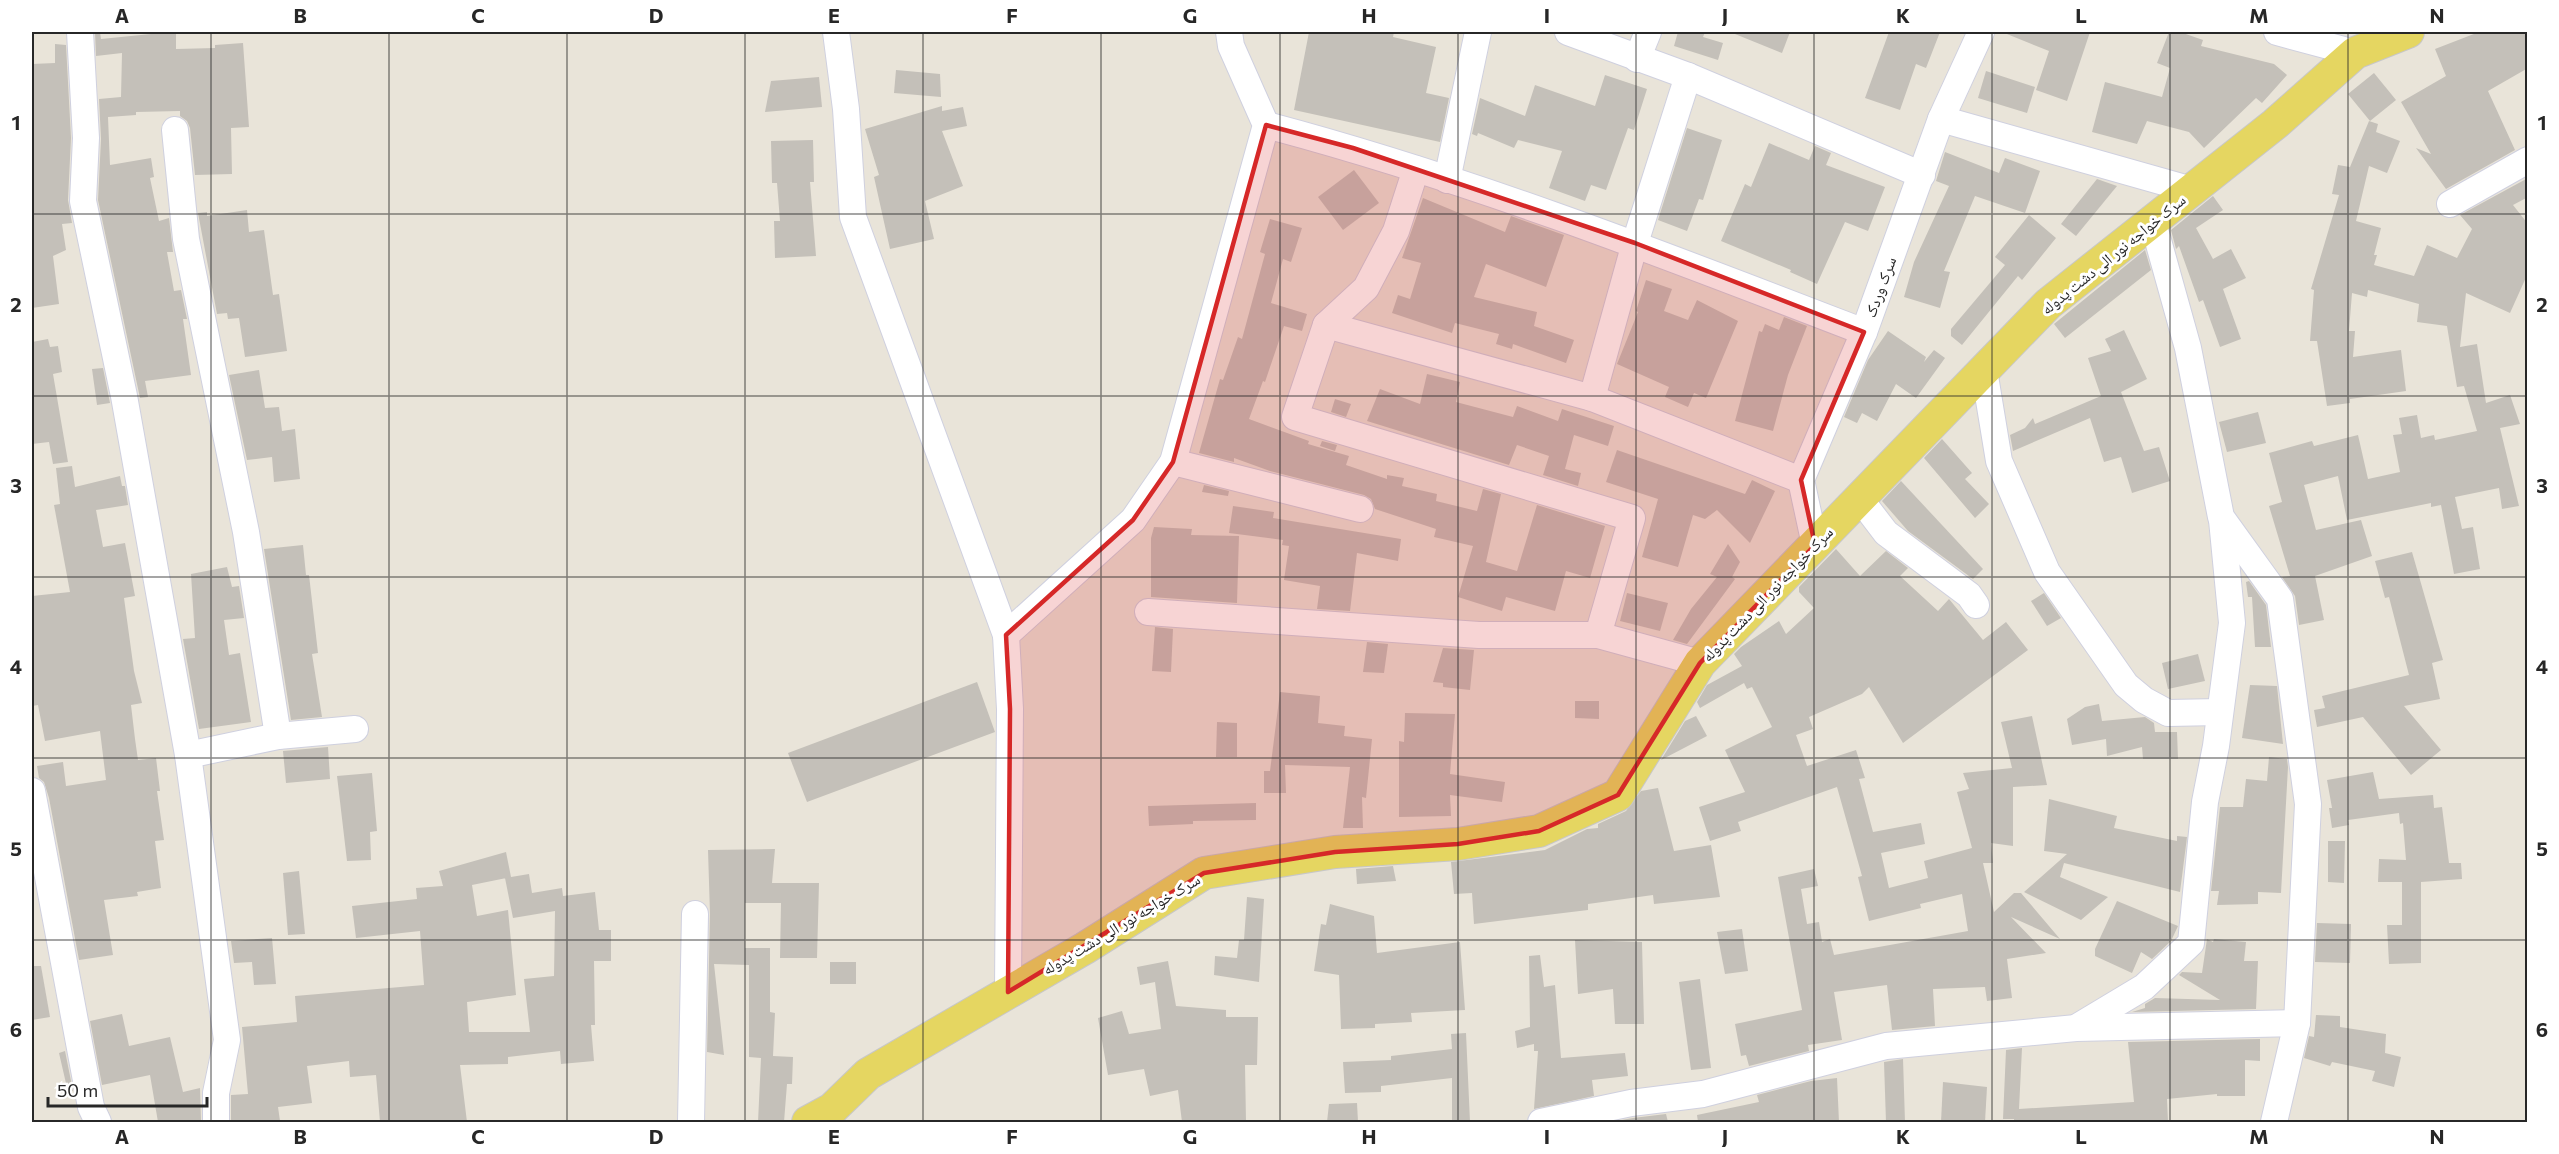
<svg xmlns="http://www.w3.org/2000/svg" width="2559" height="1154" viewBox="0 0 2559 1154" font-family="Commissioner,'Noto Naskh Arabic',sans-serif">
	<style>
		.building { fill: #c4c0b9 }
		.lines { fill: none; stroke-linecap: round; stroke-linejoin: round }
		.minor-casing { stroke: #cfd0df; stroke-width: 28 }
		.major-casing { stroke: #c7c7c7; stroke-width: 34 }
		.minor { stroke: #fff; stroke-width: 26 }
		.major { stroke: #e5d661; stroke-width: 32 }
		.marked { fill: #d62828; fill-opacity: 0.2; stroke: #d62828; stroke-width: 4.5; stroke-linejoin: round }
		.grid { fill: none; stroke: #272727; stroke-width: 1.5; stroke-opacity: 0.55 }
		.labels { text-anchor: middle; stroke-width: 6; stroke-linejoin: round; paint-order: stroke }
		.street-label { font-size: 16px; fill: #272727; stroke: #fff }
		.neatline { fill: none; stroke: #272727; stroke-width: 2 }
		.grid-label { font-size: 20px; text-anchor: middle; font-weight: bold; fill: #272727 }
	</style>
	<rect width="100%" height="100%" fill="#e9e4d9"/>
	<g class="building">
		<polygon points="95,32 100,32 101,39 151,34 151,32 176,32 176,49 215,48 215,45 243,43 249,127 231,128 232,174 195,175 190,128 187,121 180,116 180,111 136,112 136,115 108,117 110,165 151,158 154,177 150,178 159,221 169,218 173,252 167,252 174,291 181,290 187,319 183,319 191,375 145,381 148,397 140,398 98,200 101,139 99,99 121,97 122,53 96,56"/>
		<polygon points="1309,32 1394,32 1393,37 1436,47 1426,93 1449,98 1440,142 1294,110"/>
		<polygon points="1678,32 1705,32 1703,37 1723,43 1718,60 1674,46"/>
		<polygon points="1730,32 1790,32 1782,53"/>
		<polygon points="1889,32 1940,32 1926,68 1916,64 1900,110 1865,98"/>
		<polygon points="2002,32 2090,32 2067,101 2036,90 2049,51"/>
		<polygon points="2169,32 2180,32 2203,40 2201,46 2274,64 2287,75 2262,103 2256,98 2204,148 2189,132 2147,121 2137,144 2092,132 2105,82 2162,97 2170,68 2157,63"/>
		<polygon points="2479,32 2528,32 2528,68 2488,91 2515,150 2446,189 2416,148 2431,154 2401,102 2446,76 2435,49"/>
		<polygon points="55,44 66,45 71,138 68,200 72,223 62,224 66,250 53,256 59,304 32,308 32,64 55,63"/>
		<polygon points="896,70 940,74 941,97 894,93"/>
		<polygon points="1986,71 2035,87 2027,113 1978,98"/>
		<polygon points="2374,73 2396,100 2370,121 2348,94"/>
		<polygon points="1605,75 1647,89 1634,130 1628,128 1606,190 1591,185 1585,201 1549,188 1562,151 1518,140 1514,148 1478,133 1477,136 1472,134 1480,98 1525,116 1535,85 1595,106"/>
		<polygon points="819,77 822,107 765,112 771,81"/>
		<polygon points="942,106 942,111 963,107 967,126 942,131 963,186 925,201 934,239 890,249 874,177 879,175 865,129"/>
		<polygon points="2369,121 2378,124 2376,132 2400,141 2387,173 2369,166 2356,221 2381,228 2374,255 2377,255 2374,265 2414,276 2427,245 2457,258 2472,229 2460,215 2528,178 2528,197 2513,205 2528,224 2528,273 2510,313 2466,293 2460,347 2477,344 2486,403 2510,395 2520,424 2500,428 2519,506 2502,509 2499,488 2455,497 2462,529 2473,527 2480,569 2454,574 2441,505 2431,507 2431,503 2347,520 2338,476 2304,485 2316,530 2361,520 2372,556 2315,576 2324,620 2299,625 2295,596 2282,577 2290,576 2269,506 2282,502 2269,453 2312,441 2314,446 2358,435 2368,479 2400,472 2393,435 2402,434 2399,418 2417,415 2421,438 2434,435 2435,440 2477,431 2464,386 2457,387 2447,326 2417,322 2419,304 2368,290 2367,297 2352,293 2349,331 2355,331 2353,357 2401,350 2406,391 2350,399 2350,403 2327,406 2317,341 2310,341 2314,290 2311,289 2339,195 2332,194 2338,165 2350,167"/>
		<polygon points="1687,128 1722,140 1703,200 1699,199 1687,231 1658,220"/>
		<polygon points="813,140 814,182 810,182 816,256 775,258 774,221 780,221 777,183 772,183 771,141"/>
		<polygon points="1769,143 1809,160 1815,146 1831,153 1826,165 1885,187 1868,231 1845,222 1817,284 1790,272 1791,270 1721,241 1745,184 1751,187"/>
		<polygon points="1945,152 1999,173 2005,158 2040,171 2025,213 1975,196 1944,271 1950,272 1940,308 1904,297 1914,262 1949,186 1936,181"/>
		<polygon points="1354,170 1379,203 1343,230 1318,197"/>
		<polygon points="2097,179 2117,186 2076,236 2061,224"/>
		<polygon points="2213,196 2223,210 2196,228 2213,259 2231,249 2246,278 2223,289 2241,339 2220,347 2203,300 2199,302 2179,246 2176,249 2171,230"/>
		<polygon points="1423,198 1505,232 1511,216 1564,235 1546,287 1486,264 1474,297 1537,312 1534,326 1574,340 1566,363 1513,344 1512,349 1496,344 1499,334 1455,323 1452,333 1392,313 1398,295 1410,299 1421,263 1402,258"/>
		<polygon points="247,210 249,232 264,230 273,295 279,294 287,351 245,357 239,318 228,319 227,313 217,314 198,213 207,212 207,216"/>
		<polygon points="2029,215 2056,238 2022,280 2018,276 1962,345 1951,336 1951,329 2005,265 1995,257"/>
		<polygon points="1270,219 1302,228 1291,262 1283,259 1271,303 1307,314 1302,331 1284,326 1265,382 1263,381 1249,419 1309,441 1308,444 1349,456 1346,465 1387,479 1387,475 1404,478 1402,486 1437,494 1436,501 1477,511 1483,489 1501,494 1486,562 1517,571 1537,505 1605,526 1590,578 1566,571 1555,611 1506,597 1502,611 1458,597 1473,546 1434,537 1436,529 1375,509 1371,499 1364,495 1270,471 1234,458 1234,462 1199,453 1220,379 1223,380 1238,337 1242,339 1265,254 1260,252"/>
		<polygon points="2145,250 2151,270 2065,338 2054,324"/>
		<polygon points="1646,280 1672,289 1664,311 1688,320 1697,300 1738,321 1706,398 1694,393 1688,407 1665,397 1669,387 1617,364 1638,312 1636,311"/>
		<polygon points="1784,317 1807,326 1788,375 1773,431 1735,421 1759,331 1762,332 1765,324 1779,330"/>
		<polygon points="2124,330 2147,379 2121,392 2144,451 2159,447 2170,481 2132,493 2121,457 2104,462 2090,418 2013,451 2010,435 2025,428 2033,418 2035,424 2101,396 2088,358 2111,351 2105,339"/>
		<polygon points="1888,331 1926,357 1924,362 1934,350 1945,358 1916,398 1896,384 1877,421 1862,413 1857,423 1844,417 1868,360"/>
		<polygon points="48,339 50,347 58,346 62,372 53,374 68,462 53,464 49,442 32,444 32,342"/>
		<polygon points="103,368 110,403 97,405 92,369"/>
		<polygon points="259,370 265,408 279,407 282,431 295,429 300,479 274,482 272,457 247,460 229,375"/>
		<polygon points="1427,374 1460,382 1456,402 1513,417 1517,406 1558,421 1562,409 1614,426 1608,446 1574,435 1565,469 1581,473 1578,486 1543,475 1549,456 1517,445 1509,465 1367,421 1380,389 1420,404"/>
		<polygon points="1335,399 1351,404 1346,417 1331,412"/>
		<polygon points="2258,412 2266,443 2227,452 2219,422"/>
		<polygon points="1942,439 1972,473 1965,479 1989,504 1975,518 1924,458"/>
		<polygon points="1322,441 1337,445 1335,451 1320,446"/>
		<polygon points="1617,450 1745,494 1752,480 1775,491 1750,543 1717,510 1705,519 1693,515 1678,567 1642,557 1658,499 1606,482"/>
		<polygon points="72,466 75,487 120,476 122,486 125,486 128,505 96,510 103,547 125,543 135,596 124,598 134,671 142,703 131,705 135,739 138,760 156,758 160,791 157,791 164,840 155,841 161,888 137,892 138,896 104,900 113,955 79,960 49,798 44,782 39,778 37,766 63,762 66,786 106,780 100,731 45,741 38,705 32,706 32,596 70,592 54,505 60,504 56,468"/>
		<polygon points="1901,481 1983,569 1973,579 1908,531 1882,501"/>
		<polygon points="1204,485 1229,491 1228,496 1202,492"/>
		<polygon points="1233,506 1274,512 1273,518 1401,539 1398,561 1357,553 1350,611 1317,609 1320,586 1284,580 1289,546 1282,545 1283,540 1229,533"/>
		<polygon points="1154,527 1192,529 1191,535 1239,536 1237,603 1151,597 1151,538"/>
		<polygon points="1728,544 1740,562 1732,577 1735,579 1687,644 1673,640 1691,609 1717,577 1710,574"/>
		<polygon points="303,545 306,575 309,575 318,653 312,654 322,717 291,720 264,549"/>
		<polygon points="1836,549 1860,576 1886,551 1908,568 1900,576 1938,611 1949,599 1983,640 2006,622 2028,650 1903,743 1869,687 1862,694 1809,717 1813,729 1796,735 1807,766 1856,750 1865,778 1859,779 1873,832 1921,823 1925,844 1881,853 1889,888 1928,878 1924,861 1972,848 1957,792 1969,789 1963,773 2012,768 2001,722 2032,716 2047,785 2013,787 2013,846 1991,843 1993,863 1983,863 1994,912 2014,893 2021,893 2060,939 2011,917 2046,953 2007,959 2012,998 1987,1001 1985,987 1933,989 1935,1026 1892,1030 1887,985 1834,992 1842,1040 1808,1045 1809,1051 1749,1066 1746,1055 1741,1056 1735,1024 1802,1010 1778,877 1814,869 1818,886 1801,889 1807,924 1819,922 1822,942 1830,939 1834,955 1968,931 1962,894 1920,904 1921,908 1869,921 1858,877 1862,876 1837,787 1738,822 1741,831 1710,841 1699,807 1745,792 1725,750 1772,727 1752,687 1747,689 1744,683 1700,708 1697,702 1707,685 1742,666 1734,654 1741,647 1779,621 1786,634 1814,608 1799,592 1799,587"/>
		<polygon points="2412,552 2443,660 2432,663 2440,699 2404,706 2441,750 2411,775 2363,717 2317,727 2314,710 2325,708 2322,696 2409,675 2389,597 2385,598 2375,561"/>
		<polygon points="227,567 232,587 239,586 244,618 224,620 229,655 240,653 251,722 199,729 183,639 195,638 191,574"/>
		<polygon points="2249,581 2266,605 2271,647 2255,647 2252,597 2248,597 2246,582"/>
		<polygon points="1627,593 1668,603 1660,631 1620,621"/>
		<polygon points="2044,593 2061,618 2047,626 2031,601"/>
		<polygon points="1155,627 1173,629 1171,672 1152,671"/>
		<polygon points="1367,642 1388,644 1384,673 1363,672"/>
		<polygon points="1443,648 1474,650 1470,690 1443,687 1443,683 1433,682"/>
		<polygon points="2198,654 2205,681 2168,689 2162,663"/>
		<polygon points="977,682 995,732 807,802 788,753"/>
		<polygon points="2250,685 2277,686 2283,744 2242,738"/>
		<polygon points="1280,692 1320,696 1318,723 1345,726 1344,736 1372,739 1366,798 1362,797 1363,828 1343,828 1350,767 1285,765 1286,793 1264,793 1264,771 1270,771"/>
		<polygon points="1575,701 1599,701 1599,719 1575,718"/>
		<polygon points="2099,704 2102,721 2145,717 2154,723 2155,732 2177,732 2178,759 2143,759 2142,747 2107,756 2106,739 2072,745 2067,719 2085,707"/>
		<polygon points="1405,713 1455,714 1450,774 1505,782 1502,802 1450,795 1451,816 1399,817 1399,741 1404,742"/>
		<polygon points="1696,716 1707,736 1661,760 1685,721"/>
		<polygon points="1217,722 1237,723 1237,757 1216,757"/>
		<polygon points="328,747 330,779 286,783 283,751"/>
		<polygon points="2269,757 2287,759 2288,767 2281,893 2258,892 2258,904 2217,905 2219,891 2211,891 2220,807 2243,807 2246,779 2267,781"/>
		<polygon points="2373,772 2379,799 2433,795 2434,808 2442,807 2449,863 2461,863 2462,879 2421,882 2421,963 2389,964 2387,925 2402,925 2402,882 2378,882 2379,859 2406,860 2403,823 2400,824 2399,813 2348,820 2349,825 2332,828 2329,808 2332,808 2327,780"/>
		<polygon points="372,773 377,831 370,832 371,860 347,861 337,776"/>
		<polygon points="1658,788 1674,851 1711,845 1720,897 1654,904 1653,895 1588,904 1588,910 1474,924 1472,893 1454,894 1451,862 1545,850 1587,829 1598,828 1598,824 1626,811 1641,791"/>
		<polygon points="2049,799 2117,816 2114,828 2177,841 2177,836 2187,837 2180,892 2064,863 2060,877 2108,897 2081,920 2024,892 2067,854 2044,851"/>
		<polygon points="1256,803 1256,820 1193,821 1193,824 1149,826 1148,806"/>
		<polygon points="2328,841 2345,841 2344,883 2328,882"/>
		<polygon points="775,849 772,883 819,883 817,958 780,958 781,903 745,903 745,948 770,948 770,1012 775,1013 773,1056 793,1057 792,1084 787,1084 784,1122 758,1122 761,1058 749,1057 749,965 714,964 724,1055 707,1052 710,914 708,850"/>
		<polygon points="506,852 511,877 472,885 477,916 508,910 516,995 467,1002 469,1032 530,1032 524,979 554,976 555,911 513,918 505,878 529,874 532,893 562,888 563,896 595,892 599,930 611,930 611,961 594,961 595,1025 591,1025 594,1061 561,1064 560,1051 508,1057 508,1064 460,1065 467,1122 380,1122 376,1075 350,1077 349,1061 307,1066 312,1103 278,1107 280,1121 231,1122 231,1095 248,1094 242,1027 297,1022 295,996 424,985 420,931 356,938 352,906 417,899 416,888 443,886 439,871"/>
		<polygon points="1393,866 1396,881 1357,884 1356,869"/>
		<polygon points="299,871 305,934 288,935 283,873"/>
		<polygon points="1247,897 1264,899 1259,982 1214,975 1215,956 1237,958 1239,940 1244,940"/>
		<polygon points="2117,901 2178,926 2171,941 2152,959 2141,952 2132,973 2095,956 2095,949"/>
		<polygon points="1330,904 1374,916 1377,953 1460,942 1465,1010 1411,1013 1412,1022 1375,1024 1375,1028 1341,1029 1339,975 1314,971 1321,924 1326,925"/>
		<polygon points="2317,923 2351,924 2350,963 2315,962"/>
		<polygon points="1742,929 1748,971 1725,974 1717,932"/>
		<polygon points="272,938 276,984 254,985 252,962 234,963 231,941"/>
		<polygon points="2207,939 2213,942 2214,939 2246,942 2244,961 2258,961 2256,1009 2132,1012 2145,1008 2145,1004 2155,998 2220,1000 2179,975 2182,972 2202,973"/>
		<polygon points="1575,940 1642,942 1644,1024 1615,1024 1613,989 1578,994"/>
		<polygon points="1540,955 1544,987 1555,985 1561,1058 1625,1053 1628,1076 1592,1080 1594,1096 1534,1109 1538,1051 1534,1051 1534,1044 1517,1048 1515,1031 1530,1027 1529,956"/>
		<polygon points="1168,961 1176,1006 1226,1010 1226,1017 1258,1017 1257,1065 1245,1065 1246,1122 1182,1122 1178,1090 1150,1096 1144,1069 1108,1075 1098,1018 1122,1011 1129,1034 1161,1029 1155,982 1140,985 1137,967"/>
		<rect x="830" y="962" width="26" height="22"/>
		<polygon points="32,966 41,966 50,1017 32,1020"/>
		<polygon points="1700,979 1711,1068 1691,1070 1679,982"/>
		<polygon points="122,1014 129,1046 170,1037 183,1092 200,1088 201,1122 158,1122 150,1075 102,1085 90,1021"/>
		<polygon points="2316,1015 2340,1016 2340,1027 2386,1034 2385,1053 2401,1057 2394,1087 2372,1081 2375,1071 2332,1062 2330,1066 2304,1058 2309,1036 2314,1037"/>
		<polygon points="1466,1033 1470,1122 1452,1122 1452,1078 1381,1086 1381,1092 1345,1093 1343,1062 1391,1060 1391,1056 1452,1049 1451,1034"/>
		<polygon points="2260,1039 2260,1061 2245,1060 2245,1096 2217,1096 2217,1094 2167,1099 2168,1122 2014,1122 2014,1119 2003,1119 2006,1050 2022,1048 2019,1109 2134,1102 2128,1042"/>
		<polygon points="65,1051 73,1091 68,1092 59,1053"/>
		<polygon points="1903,1059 1905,1122 1886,1122 1884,1062"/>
		<polygon points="1837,1078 1839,1122 1698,1122 1697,1115 1759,1102 1757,1095 1811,1081"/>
		<polygon points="1943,1082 1987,1087 1985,1122 1941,1122"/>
		<polygon points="1357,1103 1358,1122 1327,1122 1329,1104"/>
		<polygon points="1666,1114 1668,1122 1611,1122 1633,1118"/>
	</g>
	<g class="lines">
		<defs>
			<g id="minor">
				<polyline points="80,32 86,138 83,201 124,396 188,755 227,1040 216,1093 216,1122"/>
				<polyline points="836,32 846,109 853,217 1006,635"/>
				<polyline points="1568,32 1688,76 1922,175"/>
				<polyline points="2277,32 2355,53"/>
				<polyline points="1637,59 1648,32"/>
				<polyline points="1941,119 2192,190"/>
				<path d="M 1266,125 C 1470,179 1667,256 1864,332"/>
				<polyline points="175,130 186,239 246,532 278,736"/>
				<polyline points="1416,169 1396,231 1366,288 1326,325 1295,417 1632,518 1598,635"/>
				<polyline points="1447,180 1478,32"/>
				<polyline points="2450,204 2528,160"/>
				<polyline points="2152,219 2188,348 2221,517 2280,599 2308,804 2297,1023 2274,1122"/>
				<polyline points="1326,325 1592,398 1801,480"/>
				<polyline points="1984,370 1999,461 2047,572 2126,685 2144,700 2168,713 2220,712"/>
				<polyline points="1592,398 1635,243 1688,76"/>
				<polyline points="1173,462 1360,509"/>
				<polyline points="1860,499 1886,533 1969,595 1976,605"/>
				<polyline points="1815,545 1801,480 1864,332 1941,119 1981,32"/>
				<polyline points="1148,612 1479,635 1598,635 1700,663"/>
				<polyline points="188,755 278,736 355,729"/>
				<polyline points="32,791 91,1107 98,1122"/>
				<polyline points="1008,992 1010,709 1006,635 1133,520 1173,462 1266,125 1231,46 1229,32"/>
				<polyline points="2079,1026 2144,987 2191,943 2205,802 2216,746 2232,623 2222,520"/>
				<polyline points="691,1122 695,914"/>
				<polyline points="1541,1122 1631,1103 1703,1094 1886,1046 2076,1028 2297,1023"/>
			</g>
			<polyline id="major" points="808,1122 832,1109 868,1074 1085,948 1204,873 1335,852 1458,844 1539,831 1618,795 1700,663 2048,304 2275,124 2355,53 2408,32"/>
		</defs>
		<use href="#minor" class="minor-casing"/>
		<use href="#major" class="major-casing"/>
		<use href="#minor" class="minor"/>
		<use href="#major" class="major"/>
	</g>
	<path class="marked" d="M 1266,125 L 1353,148 L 1635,243 L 1864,332 L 1801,480 L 1815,545 L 1700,663 L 1618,795 L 1539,831 L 1458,844 L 1335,852 L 1204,873 L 1008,992 L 1010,709 L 1006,635 L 1133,520 L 1173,462 Z"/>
	<path class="grid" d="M 211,32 L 211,1122M 389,32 L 389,1122M 567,32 L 567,1122M 745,32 L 745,1122M 923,32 L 923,1122M 1101,32 L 1101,1122M 1280,32 L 1280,1122M 1458,32 L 1458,1122M 1636,32 L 1636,1122M 1814,32 L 1814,1122M 1992,32 L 1992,1122M 2170,32 L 2170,1122M 2348,32 L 2348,1122M 32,214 L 2528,214M 32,396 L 2528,396M 32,577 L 2528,577M 32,758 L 2528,758M 32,940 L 2528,940"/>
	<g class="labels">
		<g class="street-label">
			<text transform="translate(2113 254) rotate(-39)" y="6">سرک خواجه نور الی دشت پدوله</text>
			<text transform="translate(1880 287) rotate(-70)" y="6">سرک وردک</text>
			<text transform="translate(1767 594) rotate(-46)" y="6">سرک خواجه نور الی دشت پدوله</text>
			<text transform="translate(1121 924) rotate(-31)" y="6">سرک خواجه نور الی دشت پدوله</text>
		</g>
	</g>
	<rect width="2559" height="1154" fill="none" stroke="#ffffff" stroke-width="66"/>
	<path d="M48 1097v9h159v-9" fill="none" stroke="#272727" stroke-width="3"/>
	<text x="57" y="1097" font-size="18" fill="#272727" stroke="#ffffff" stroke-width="4.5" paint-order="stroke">50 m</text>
	<rect x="33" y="33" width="2493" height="1088" class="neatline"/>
	<g class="grid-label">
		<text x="122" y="23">A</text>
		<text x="300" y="23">B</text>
		<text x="478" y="23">C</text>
		<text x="656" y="23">D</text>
		<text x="834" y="23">E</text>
		<text x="1012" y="23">F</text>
		<text x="1190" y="23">G</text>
		<text x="1369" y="23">H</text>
		<text x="1547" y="23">I</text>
		<text x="1725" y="23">J</text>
		<text x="1903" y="23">K</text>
		<text x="2081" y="23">L</text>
		<text x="2259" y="23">M</text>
		<text x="2437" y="23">N</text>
		<text x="16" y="130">1</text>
		<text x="2542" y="130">1</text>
		<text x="16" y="312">2</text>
		<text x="2542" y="312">2</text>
		<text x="16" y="493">3</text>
		<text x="2542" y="493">3</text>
		<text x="16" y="674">4</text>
		<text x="2542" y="674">4</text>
		<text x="16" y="856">5</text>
		<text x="2542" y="856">5</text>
		<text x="16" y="1037">6</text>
		<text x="2542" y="1037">6</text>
		<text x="122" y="1144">A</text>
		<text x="300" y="1144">B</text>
		<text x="478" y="1144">C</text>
		<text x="656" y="1144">D</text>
		<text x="834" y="1144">E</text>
		<text x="1012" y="1144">F</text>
		<text x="1190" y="1144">G</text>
		<text x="1369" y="1144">H</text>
		<text x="1547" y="1144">I</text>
		<text x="1725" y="1144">J</text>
		<text x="1903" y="1144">K</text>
		<text x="2081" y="1144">L</text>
		<text x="2259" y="1144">M</text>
		<text x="2437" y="1144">N</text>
	</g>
</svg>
